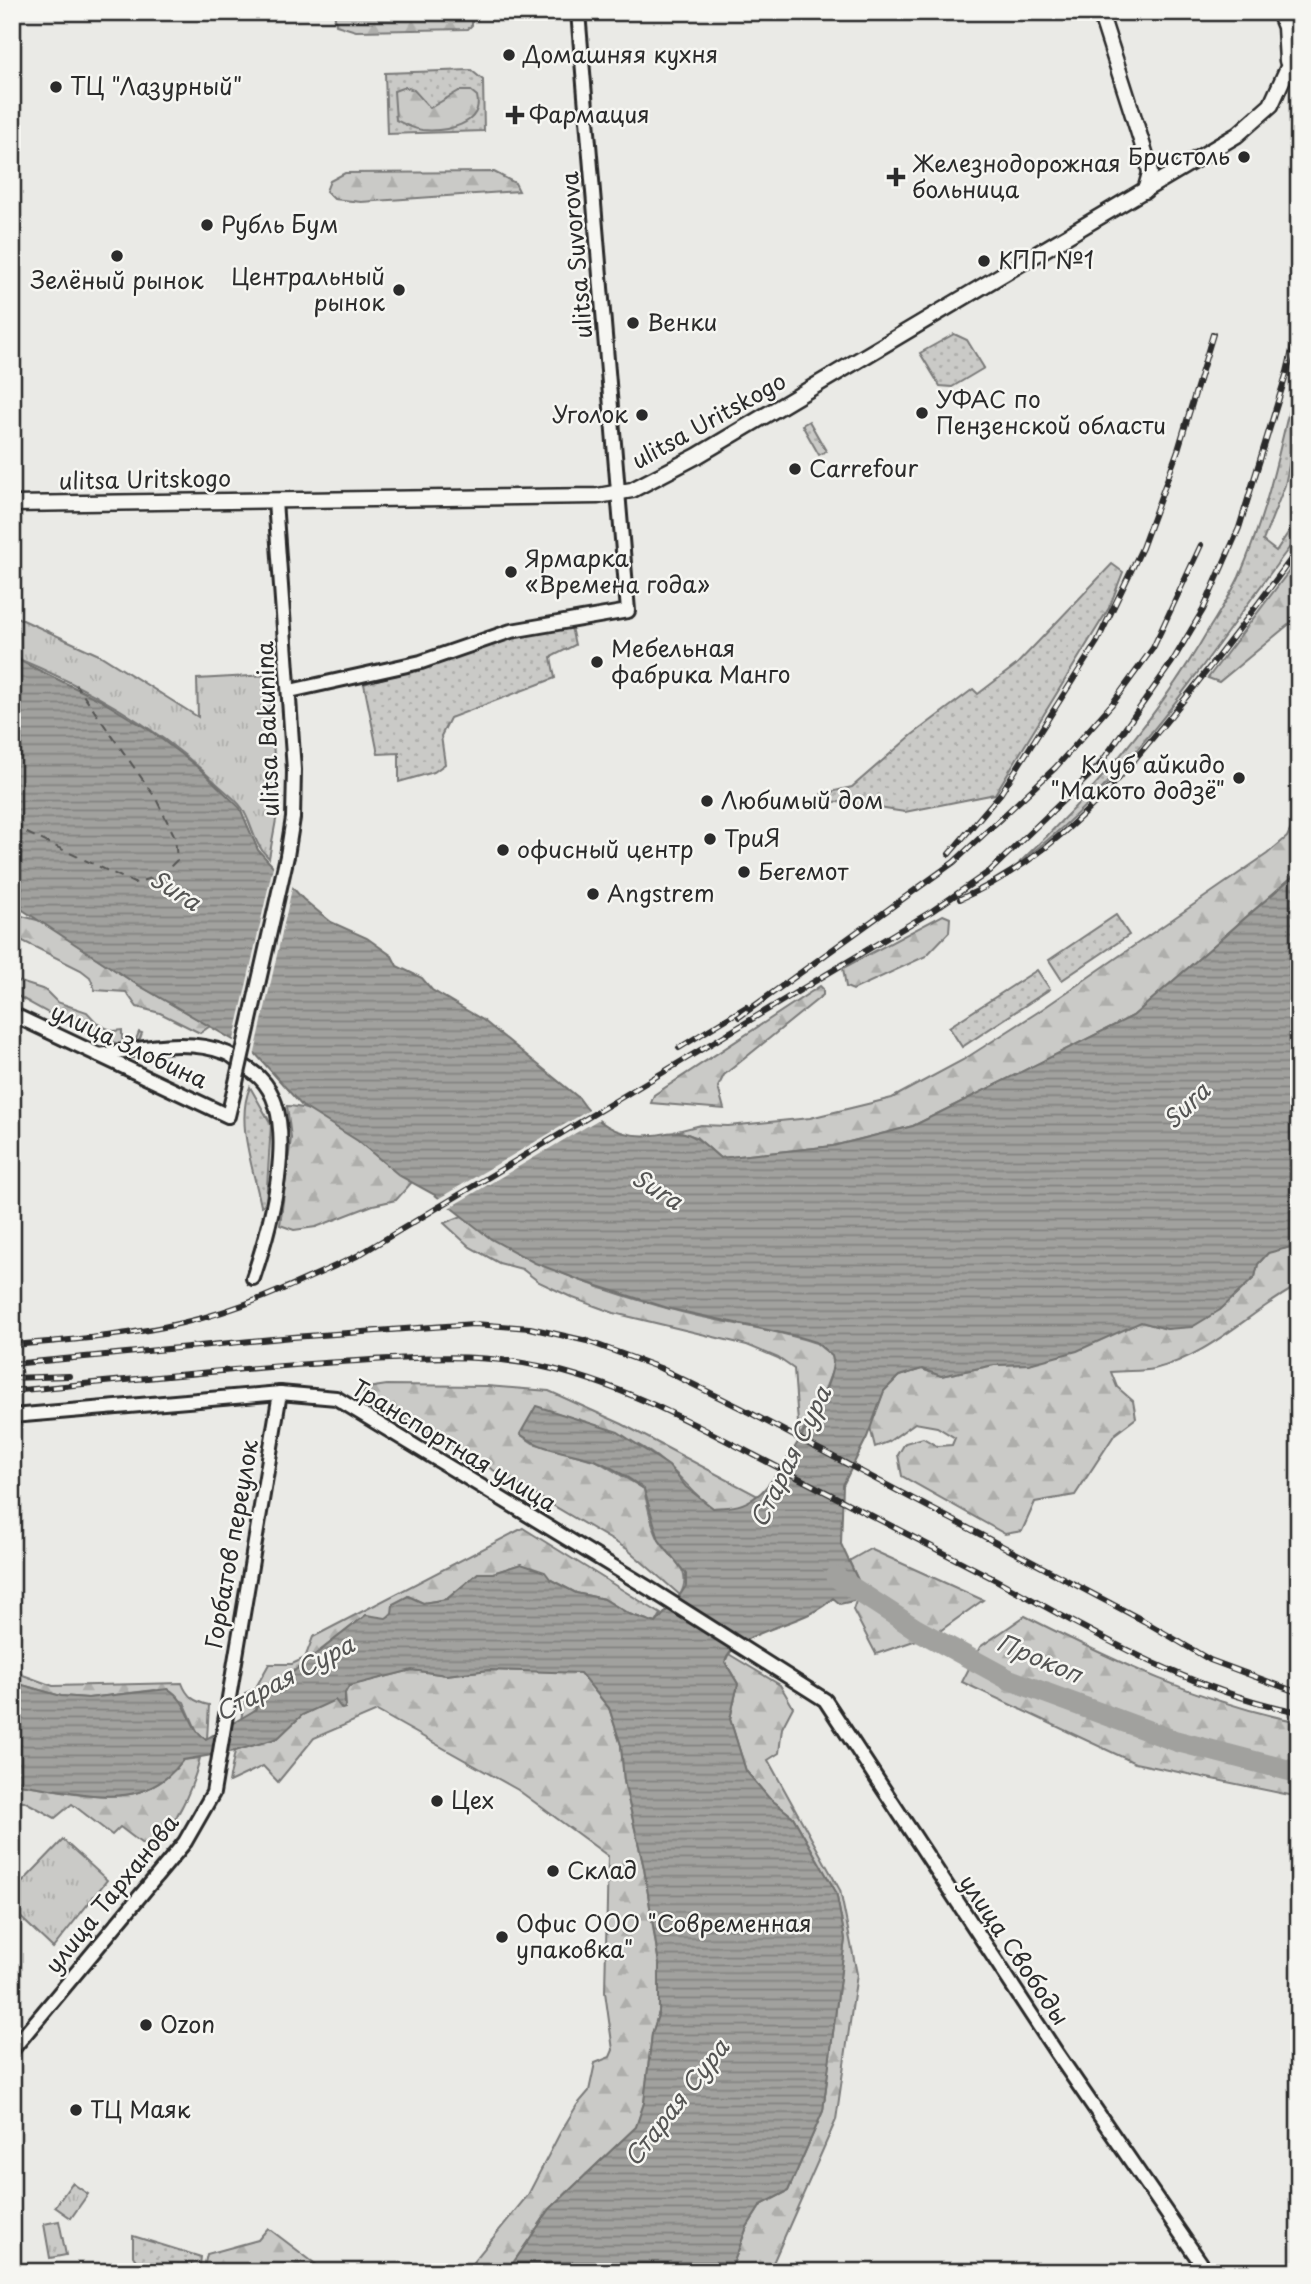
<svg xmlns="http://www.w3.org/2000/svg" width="1311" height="2284" viewBox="0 0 1311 2284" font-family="'Playpen Sans',sans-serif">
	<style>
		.grass { fill: url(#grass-dots); stroke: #7a7a79; stroke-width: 2 }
		.forest { fill: url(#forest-firs); stroke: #7a7a79; stroke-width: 2 }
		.park { fill: url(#park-tufts); stroke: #7a7a79; stroke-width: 2 }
		.water { fill: url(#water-rules); stroke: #727270; stroke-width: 2 }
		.pier { fill: #eaeae6 }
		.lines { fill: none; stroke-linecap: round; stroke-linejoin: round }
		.river { stroke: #a1a19e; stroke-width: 21 }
		.ferry { stroke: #545453; stroke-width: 2; stroke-dasharray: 9 7; stroke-linecap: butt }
		.secondary-casing { stroke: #2b2b2b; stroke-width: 18 }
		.primary-casing { stroke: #2b2b2b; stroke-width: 19 }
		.secondary { stroke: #f6f6f2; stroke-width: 12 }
		.primary { stroke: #f6f6f2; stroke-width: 14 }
		.rail-casing { stroke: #2b2b2b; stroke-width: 6 }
		.rail { stroke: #f6f6f2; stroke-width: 3.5; stroke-dasharray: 10; stroke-linecap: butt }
		.secondary-bridge-casing { stroke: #2b2b2b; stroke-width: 18; stroke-linecap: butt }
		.secondary-bridge { stroke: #f6f6f2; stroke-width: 12 }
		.poi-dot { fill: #2b2b2b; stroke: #f6f6f2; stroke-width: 2.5 }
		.labels { text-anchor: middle; stroke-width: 5; stroke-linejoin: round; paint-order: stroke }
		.poi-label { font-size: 23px; fill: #2b2b2b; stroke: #f6f6f2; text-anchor: start }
		.street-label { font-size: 23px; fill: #2b2b2b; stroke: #f6f6f2 }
		.water-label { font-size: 24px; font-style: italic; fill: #545453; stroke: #f6f6f2 }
	</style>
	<defs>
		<pattern id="grass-dots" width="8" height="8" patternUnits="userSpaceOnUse" patternTransform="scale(1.75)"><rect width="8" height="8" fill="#cacac7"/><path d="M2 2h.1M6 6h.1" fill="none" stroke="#aeaeab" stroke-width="1.8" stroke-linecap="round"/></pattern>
		<pattern id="forest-firs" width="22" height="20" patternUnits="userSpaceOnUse" patternTransform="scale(1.75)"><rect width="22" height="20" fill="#cacac7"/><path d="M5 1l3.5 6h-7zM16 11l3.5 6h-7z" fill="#aeaeab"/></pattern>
		<pattern id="park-tufts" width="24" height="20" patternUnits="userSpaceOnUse" patternTransform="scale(1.75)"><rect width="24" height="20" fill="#cacac7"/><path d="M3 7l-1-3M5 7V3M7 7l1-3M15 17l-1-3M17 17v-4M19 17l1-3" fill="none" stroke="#aeaeab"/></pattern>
		<pattern id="water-rules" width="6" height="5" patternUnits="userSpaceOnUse" patternTransform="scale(1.75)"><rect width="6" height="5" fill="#a1a19e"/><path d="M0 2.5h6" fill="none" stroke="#838381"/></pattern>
	</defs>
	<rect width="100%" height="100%" fill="#eaeae6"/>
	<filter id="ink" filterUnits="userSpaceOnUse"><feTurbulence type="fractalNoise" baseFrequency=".0143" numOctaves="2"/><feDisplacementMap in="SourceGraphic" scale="14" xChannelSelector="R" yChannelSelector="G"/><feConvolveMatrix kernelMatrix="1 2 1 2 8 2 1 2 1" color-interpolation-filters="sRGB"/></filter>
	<g filter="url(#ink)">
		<g class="grass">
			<polygon points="471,70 483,80 484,131 387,134 385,73"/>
			<polygon points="954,334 967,340 984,368 952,387 940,386 920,353"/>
			<path d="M 1299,367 L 1299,417 L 1285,485 L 1263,541 L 1276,551 L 1299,516 L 1299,535 C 1211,649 1137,775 1019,863 C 1093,793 1159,716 1210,627 C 1220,611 1231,594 1239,577 C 1269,509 1282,438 1299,367 Z"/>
			<polygon points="809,421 826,451 819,455 802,425"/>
			<polygon points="1112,564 1123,572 1109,608 995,794 905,812 831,801 822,794 852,787 912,735 973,689 978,694 1016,665"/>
			<polygon points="571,627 575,645 551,657 555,678 450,718 441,736 445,764 434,772 399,782 399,753 378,754 364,684 526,634"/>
			<polygon points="1116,915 1129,935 1062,980 1049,960"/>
			<polygon points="1037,970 1050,989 962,1047 949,1027"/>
			<path d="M 250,1087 L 271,1124 L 266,1203 L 261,1206 C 254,1170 235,1122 250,1087 Z"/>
			<polygon points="133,2236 201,2257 199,2272 144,2272 133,2256"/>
		</g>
		<g class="forest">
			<polygon points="334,12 413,12 421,15 468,12 472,16 472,25 468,29 356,31 336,25"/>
			<path d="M 405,87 L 414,90 L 430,108 L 459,91 L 471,91 L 477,96 C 484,125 445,132 422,130 C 413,129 404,124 396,120 L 394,91 Z"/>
			<polygon points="494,172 515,183 519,191 361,202 334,199 326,191 330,181 345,173"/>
			<polygon points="1299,558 1299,616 1219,682 1208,678"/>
			<polygon points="1299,812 1299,871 1133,1016 913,1126 833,1146 720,1158 696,1137 677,1131 701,1125 728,1126 810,1118 892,1098 963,1060 1038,1012 1267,854 1287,837"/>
			<polygon points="18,915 41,921 133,982 210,1026 200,1033 160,1013 137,1007 126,992 95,990 90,977 81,970 21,940 12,942 12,919"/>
			<polygon points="943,915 950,918 949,932 926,956 853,990 846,987 843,968"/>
			<path d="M 12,974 L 17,981 L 45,990 L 57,1002 L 87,1012 L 99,1025 L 113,1031 L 122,1030 L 122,1039 L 135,1042 L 139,1032 L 142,1033 L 138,1044 C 110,1052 39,1007 12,993 Z"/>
			<polygon points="820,986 823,989 823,995 724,1075 718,1087 724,1109 651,1103 654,1095"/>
			<path d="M 287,1106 C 332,1106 374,1161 412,1182 L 396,1200 L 373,1205 L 316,1227 L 294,1230 L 280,1225 L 291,1138 Z"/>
			<path d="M 462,1216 C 523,1263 596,1289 670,1309 C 718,1323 769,1327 816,1343 L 832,1356 L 835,1363 L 814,1418 L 799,1436 L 794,1369 L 778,1358 L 747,1345 L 614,1313 L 573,1298 L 539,1282 L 522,1269 L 499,1263 L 470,1247 L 444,1223 Z"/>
			<path d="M 1299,1245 L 1299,1285 C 1249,1312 1211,1355 1154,1369 C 1141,1372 1125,1370 1111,1372 L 1117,1387 L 1133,1401 L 1136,1418 L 1115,1434 L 1075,1495 L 1035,1502 L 1022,1531 L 1005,1534 L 902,1476 L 898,1455 L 905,1443 L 923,1438 L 937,1446 L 952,1445 L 955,1438 L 937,1427 L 915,1423 L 888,1442 L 875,1447 L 870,1427 L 884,1391 L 899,1376 L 922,1369 L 941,1376 L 994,1365 L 1029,1364 L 1141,1322 L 1167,1329 L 1220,1310 L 1255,1277 L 1258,1264 L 1269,1252 Z"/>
			<path d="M 387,1385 L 487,1386 L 549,1391 L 622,1424 L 758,1496 L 741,1507 L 713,1508 C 694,1495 685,1481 669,1467 C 631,1433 584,1421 536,1407 L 521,1435 L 533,1443 L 597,1461 L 644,1489 C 647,1504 651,1524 658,1538 C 669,1559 695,1569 680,1595 L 627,1549 L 427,1431 L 368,1400 L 363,1393 L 367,1388 Z"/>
			<polygon points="523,1528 661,1614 656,1623 629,1614 604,1599 576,1593 521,1564 493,1573 478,1573 447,1599 423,1603 408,1596 386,1619 366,1615 289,1675 273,1679 255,1710 241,1721 245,1693 255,1689 269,1664 292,1664 305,1658 313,1637"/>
			<polygon points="870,1549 983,1600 937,1633 876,1654 853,1610 861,1586 849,1561"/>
			<path d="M 1025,1616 C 1114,1661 1200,1702 1299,1722 L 1299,1797 L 1135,1763 L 962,1682 L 980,1647 Z"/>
			<polygon points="727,1653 780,1685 793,1707 782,1728 779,1753 768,1760 840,1890 857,1974 836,2120 769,2272 730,2272 747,2227 761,2205 788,2191 823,2111 845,1939 836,1892 793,1817 768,1797 746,1771 730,1719 738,1684 725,1662"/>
			<polygon points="412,1670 446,1675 489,1670 580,1672 609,1708 621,1745 624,1781 644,1868 659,1964 659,2012 652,2034 644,2103 636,2127 550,2209 507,2272 465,2272 528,2195 560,2133 577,2105 589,2091 595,2063 610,2057 613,2050 605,1992 608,1856 518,1790 377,1711 314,1738 278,1782 263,1766 229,1782 235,1751 277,1738 302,1715 335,1699 346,1705 345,1693 348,1686"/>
			<path d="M 12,1671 L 53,1686 L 182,1683 C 187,1697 195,1702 209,1705 L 207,1739 L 199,1736 L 184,1702 L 155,1690 L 88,1698 L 61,1696 L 12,1682 Z"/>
			<path d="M 200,1758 C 191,1795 176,1821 153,1852 L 120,1827 L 112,1835 L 72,1804 L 55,1818 L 24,1801 L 12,1800 L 12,1782 C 25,1786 37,1786 50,1789 C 100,1797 149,1807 183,1760 Z"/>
			<polygon points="268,2228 326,2272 291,2272 283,2265 257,2267 252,2272 203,2272 207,2254 258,2240"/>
		</g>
		<g class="park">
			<path d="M 12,615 L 101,656 L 198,717 L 197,679 L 268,675 L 278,809 L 269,858 C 253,844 253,825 242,808 C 235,798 223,790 215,782 C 158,727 85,686 12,656 Z"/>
			<polygon points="63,1840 107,1880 53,1948 12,1909 12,1893"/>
			<polygon points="72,2183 88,2194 71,2218 55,2207"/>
			<polygon points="59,2221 66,2255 50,2258 44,2224"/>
		</g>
		<path class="water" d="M 12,657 L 100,700 L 151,731 L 200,769 L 240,808 L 258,850 L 303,899 L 331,922 L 367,938 L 392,956 L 397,966 L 422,978 L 432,990 L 483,1020 L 579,1098 C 596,1124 620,1138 652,1135 C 661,1135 671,1131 679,1132 C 696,1134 707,1147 720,1158 L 833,1146 L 913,1126 L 1133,1016 L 1299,871 L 1299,1245 L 1268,1253 L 1258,1264 L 1255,1277 L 1220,1310 L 1192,1327 L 1167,1329 L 1141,1322 L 1077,1351 L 1029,1364 L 994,1365 L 941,1376 L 922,1369 L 899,1376 L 884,1391 L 867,1437 L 843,1485 L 841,1544 L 861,1587 L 853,1601 L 840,1604 L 833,1598 C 805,1627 735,1629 725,1662 L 738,1684 L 730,1719 L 746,1771 L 768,1797 L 793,1817 L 836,1892 L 845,1939 L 823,2111 L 788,2191 L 761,2205 L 747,2227 L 730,2272 L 507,2272 L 550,2209 L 636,2127 L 644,2103 L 652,2034 L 659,2012 L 659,1964 L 644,1868 L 624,1781 L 621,1745 L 609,1708 L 580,1673 L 489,1670 L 446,1675 L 412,1670 L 349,1686 L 345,1693 L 345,1708 L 342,1709 L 335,1700 L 302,1715 L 278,1738 L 235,1751 L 183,1760 C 148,1807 101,1797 50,1789 C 37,1786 25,1786 12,1782 L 12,1682 L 61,1696 L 88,1698 L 168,1689 C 189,1700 191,1734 206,1739 L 255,1710 L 273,1679 L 289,1675 L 366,1615 L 386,1618 L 392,1614 L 393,1604 L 408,1596 L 423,1603 L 447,1599 L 478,1573 L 493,1573 L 521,1564 L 545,1572 L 551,1580 L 576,1593 L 604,1599 L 629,1614 L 656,1623 L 680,1595 L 686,1586 L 686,1574 L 659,1540 L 644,1489 C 630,1479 613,1467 597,1461 C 569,1451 547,1453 520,1434 L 536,1406 L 618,1432 L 669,1466 L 686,1487 L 713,1508 C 731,1507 743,1507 758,1495 C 778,1480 841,1380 832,1356 L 816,1342 L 796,1336 L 671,1309 L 582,1281 L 535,1263 L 491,1239 L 435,1195 L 400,1176 L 358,1141 L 302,1106 L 254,1052 L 133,982 L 12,903 Z"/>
		<g class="pier">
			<polygon points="274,862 293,884 254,1057 233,1044"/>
			<polygon points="591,1109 601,1118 447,1209 436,1200"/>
		</g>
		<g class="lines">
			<polyline class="river" points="836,1577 916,1629 1008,1679 1176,1741 1299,1773"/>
			<polyline class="ferry" points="12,826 134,883 162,875 177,860 175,837 155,797 76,685"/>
			<defs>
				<g id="secondary">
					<polyline points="275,501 294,770 293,818 287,856"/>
					<polyline points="290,691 421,662 511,631 628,611 578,12"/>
					<polyline points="12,1014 228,1116 235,1087"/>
					<path d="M 99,1055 C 138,1049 187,1037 226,1053 C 232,1055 238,1061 243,1065 C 248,1069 255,1073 260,1078 C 302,1119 269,1231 253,1278"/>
					<polyline points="12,1416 280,1393 336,1398 650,1589 825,1700 1056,2052 1207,2272"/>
					<polyline points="12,2050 185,1842 213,1793 280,1393"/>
				</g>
				<g id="primary">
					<polyline points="1100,12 1148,162 1150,173 1145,191"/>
					<polyline points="1279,12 1285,27 1287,61"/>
					<polyline points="12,504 598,496 632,490 697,456 1237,135 1271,105 1299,43"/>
				</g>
			</defs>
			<use href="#secondary" class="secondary-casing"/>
			<use href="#primary" class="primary-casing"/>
			<use href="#secondary" class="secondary"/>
			<use href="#primary" class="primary"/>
			<defs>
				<g id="rail">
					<polyline points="949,854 1001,793 1097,642 1142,548 1178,450 1213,334"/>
					<path d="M 960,899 C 1057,858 1123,775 1187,696 C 1226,647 1263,598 1299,548"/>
					<polyline points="739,1017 954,862 1055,768 1112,704 1153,648 1201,545"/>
					<polyline points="679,1048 746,1007"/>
					<path d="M 12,1345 C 69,1340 127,1336 182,1323 C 244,1309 300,1282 357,1256 L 932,911 L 990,871 L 1098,767 L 1172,662 L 1203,610 L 1239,528 L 1287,372 L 1299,321"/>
					<polyline points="12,1364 293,1337 474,1324 530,1328 587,1341 660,1368 741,1408 1144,1621 1210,1660 1299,1693"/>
					<polyline points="12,1378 69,1376"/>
					<path d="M 12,1391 C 122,1381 231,1368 341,1362 C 406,1358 474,1352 539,1366 C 616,1382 685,1419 754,1455 C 835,1497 917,1539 998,1581 C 1095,1633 1189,1691 1299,1712"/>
				</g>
			</defs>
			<use href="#rail" class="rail-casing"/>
			<use href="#rail" class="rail"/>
			<defs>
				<polyline id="secondary-bridge" points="235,1087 287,856"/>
			</defs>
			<use href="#secondary-bridge" class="secondary-bridge-casing"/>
			<use href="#secondary-bridge" class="secondary-bridge"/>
		</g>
	</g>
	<g class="poi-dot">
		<circle cx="509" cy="55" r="7"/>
		<circle cx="56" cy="87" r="7"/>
		<path d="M511.5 104.5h7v7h7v7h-7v7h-7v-7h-7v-7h7z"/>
		<circle cx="1244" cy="157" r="7"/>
		<path d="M892.5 166.5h7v7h7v7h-7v7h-7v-7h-7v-7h7z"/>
		<circle cx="207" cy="225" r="7"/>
		<circle cx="117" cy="256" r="7"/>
		<circle cx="984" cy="261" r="7"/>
		<circle cx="399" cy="290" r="7"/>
		<circle cx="633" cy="323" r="7"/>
		<circle cx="922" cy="413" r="7"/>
		<circle cx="642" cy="415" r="7"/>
		<circle cx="795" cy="469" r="7"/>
		<circle cx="511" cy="572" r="7"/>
		<circle cx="597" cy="662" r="7"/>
		<circle cx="1239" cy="778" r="7"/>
		<circle cx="707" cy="801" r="7"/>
		<circle cx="710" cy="839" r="7"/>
		<circle cx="503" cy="850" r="7"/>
		<circle cx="744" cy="872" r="7"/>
		<circle cx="593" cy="894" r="7"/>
		<circle cx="437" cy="1801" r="7"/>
		<circle cx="553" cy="1871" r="7"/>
		<circle cx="502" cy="1937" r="7"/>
		<circle cx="146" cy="2025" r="7"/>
		<circle cx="76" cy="2110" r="7"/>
	</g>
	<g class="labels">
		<g class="poi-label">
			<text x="523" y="63">Домашняя кухня</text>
			<text x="70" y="95">ТЦ "Лазурный"</text>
			<text x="529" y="123">Фармация</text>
			<text x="1230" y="165" text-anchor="end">Бристоль</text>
			<text x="912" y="172">Железнодорожная<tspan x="912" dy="26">больница</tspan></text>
			<text x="221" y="233">Рубль Бум</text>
			<text x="998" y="269">КПП №1</text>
			<text x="385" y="285" text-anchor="end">Центральный<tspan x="385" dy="26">рынок</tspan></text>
			<text x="117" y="289" text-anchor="middle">Зелёный рынок</text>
			<text x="647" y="331">Венки</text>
			<text x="936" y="408">УФАС по<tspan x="936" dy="26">Пензенской области</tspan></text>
			<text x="628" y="423" text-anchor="end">Уголок</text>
			<text x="809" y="477">Carrefour</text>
			<text x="525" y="567">Ярмарка<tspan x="525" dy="26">«Времена года»</tspan></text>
			<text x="611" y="657">Мебельная<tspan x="611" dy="26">фабрика Манго</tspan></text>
			<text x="1225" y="773" text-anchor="end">Клуб айкидо<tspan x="1225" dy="26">"Макото додзё"</tspan></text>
			<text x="721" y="809">Любимый дом</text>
			<text x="724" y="847">ТриЯ</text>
			<text x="517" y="858">офисный центр</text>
			<text x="758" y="880">Бегемот</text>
			<text x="607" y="902">Angstrem</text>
			<text x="451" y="1809">Цех</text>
			<text x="567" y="1879">Склад</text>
			<text x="516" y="1932">Офис ООО "Современная<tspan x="516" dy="26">упаковка"</tspan></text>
			<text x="160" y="2033">Ozon</text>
			<text x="90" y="2118">ТЦ Маяк</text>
		</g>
		<g class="street-label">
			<text transform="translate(577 255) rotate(-95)" y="8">ulitsa Suvorova</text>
			<text transform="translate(709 421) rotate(-29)" y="8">ulitsa Uritskogo</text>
			<text transform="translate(145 480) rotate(-1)" y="8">ulitsa Uritskogo</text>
			<text transform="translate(268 729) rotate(-92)" y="8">ulitsa Bakunina</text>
			<text transform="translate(129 1046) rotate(25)" y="8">улица Злобина</text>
			<text transform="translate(454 1446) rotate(31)" y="8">Транспортная улица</text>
			<text transform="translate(232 1544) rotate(-80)" y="8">Горбатов переулок</text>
			<text transform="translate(112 1894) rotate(-51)" y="8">улица Тарханова</text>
			<text transform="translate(1014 1950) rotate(56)" y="8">улица Свободы</text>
		</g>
		<g class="water-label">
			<text transform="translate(175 891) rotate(32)" y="8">Sura</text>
			<text transform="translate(1187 1106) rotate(-44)" y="8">Sura</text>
			<text transform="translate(657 1190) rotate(32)" y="8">Sura</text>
			<text transform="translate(791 1457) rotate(-64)" y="8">Старая Сура</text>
			<text transform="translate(1039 1659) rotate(23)" y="8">Прокоп</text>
			<text transform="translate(285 1679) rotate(-28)" y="8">Старая Сура</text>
			<text transform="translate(677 2103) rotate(-52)" y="8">Старая Сура</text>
		</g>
	</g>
	<rect width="1311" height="2284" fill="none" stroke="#f6f6f2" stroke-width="42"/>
	<rect x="21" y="21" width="1269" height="2242" fill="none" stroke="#2b2b2b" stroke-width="2.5" filter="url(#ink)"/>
</svg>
